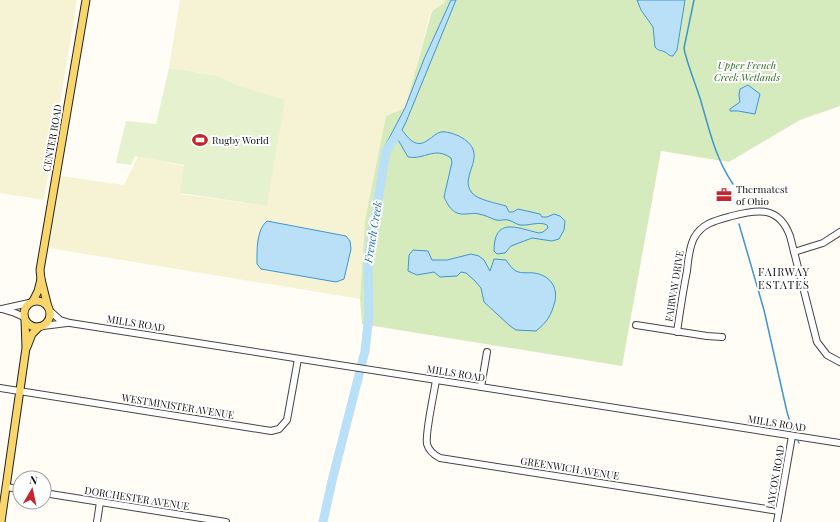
<svg xmlns="http://www.w3.org/2000/svg" width="840" height="522" viewBox="0 0 840 522" font-family="'Playfair Display',serif">
	<style>
		.farmland { fill: #f6f3d4 }
		.green { fill: #d5ebbd }
		.pitch { fill: #e6f2cf }
		.water { fill: #b9e0f7; stroke: #3f96cf }
		.lines { fill: none; stroke-linecap: round; stroke-linejoin: round }
		.stream { stroke: #3f96cf; stroke-width: 1.5 }
		.river { stroke: #b9e0f7; stroke-width: 9 }
		.minor-casing { stroke: #444; stroke-width: 8 }
		.major-casing { stroke: #222; stroke-width: 9 }
		.minor { stroke: #fff; stroke-width: 6 }
		.major { stroke: #f9d66b; stroke-width: 7 }
		.labels { text-anchor: middle; stroke-width: 4; stroke-linejoin: round; paint-order: stroke }
		.park-label { font-size: 10px; font-style: italic; fill: #2f6b1f; stroke: #fff }
		.street-label { font-size: 10px; fill: #111; stroke: #fff }
		.poi-label { font-size: 10px; fill: #111; stroke: #fff; text-anchor: start }
		.water-label { font-size: 11px; font-style: italic; fill: #1768a6; stroke: #fff }
		.neighbourhood-label { font-size: 11px; letter-spacing: 1px; fill: #111; stroke: #fff }
	</style>
	<rect width="100%" height="100%" fill="#fffdf5"/>
	<g class="farmland">
		<polygon points="0,0 77,0 44,200 0,193"/>
		<polygon points="180,0 445,0 444,3 431,11 405,109 365,221 360,299 49,248 60,176 124,185 138,156 184,166 181,194 267,206 242,87 214,75 169,68"/>
	</g>
	<polygon class="green" points="445,0 840,0 840,106 800,120 729,162 661,151 622,366 362,324 360,299 365,221 386,116 405,108 432,11 444,3"/>
	<polygon class="pitch" points="169,68 214,75 242,87 285,100 267,206 180,193 184,165 135,156 131,165 116,163 126,121 156,124"/>
	<g class="water">
		<path d="M 451,0 L 456,0 L 406,122 L 402,130 C 409,139 416,149 428,140 C 433,137 436,133 441,132 C 446,131 454,134 459,136 C 493,154 457,175 472,193 C 478,200 496,203 506,206 L 509,212 L 513,212 L 518,209 L 540,214 L 542,217 L 547,217 L 554,214 L 560,216 L 565,221 L 564,230 L 559,239 L 552,241 L 532,238 L 511,246 L 505,253 L 497,254 L 494,251 C 494,216 517,228 539,233 L 543,232 L 548,228 L 547,225 C 539,221 529,226 520,225 C 516,224 512,221 508,220 C 505,219 500,221 496,220 C 490,218 485,215 479,214 C 471,212 465,216 457,213 C 450,210 447,203 444,197 L 452,162 L 451,158 C 434,146 425,160 408,157 L 397,138 L 390,149 L 385,146 L 405,108 L 424,59 Z"/>
		<path d="M 637,0 L 685,0 L 677,50 L 673,56 C 668,56 669,54 665,52 C 661,50 658,51 655,47 L 653,27 L 641,10 Z"/>
		<polygon points="748,85 760,94 755,114 738,111 730,111 730,109 740,102 739,95 740,89"/>
		<path d="M 267,221 L 346,236 L 350,241 L 351,249 L 344,279 L 336,282 L 261,269 L 257,264 C 257,251 256,230 267,221 Z"/>
		<path d="M 413,250 L 428,251 L 432,260 L 447,260 L 471,254 L 479,256 L 484,260 L 490,271 L 494,259 L 506,260 C 509,264 512,269 516,271 C 522,274 528,272 534,273 C 549,275 558,286 555,301 C 551,316 548,321 536,331 L 516,330 L 510,326 L 484,302 L 481,288 L 474,280 L 466,273 L 461,272 L 457,276 L 440,277 L 434,272 L 417,275 L 408,271 L 409,255 Z"/>
	</g>
	<g class="lines">
		<g class="stream">
			<path d="M 694,0 L 684,48 L 685,53 C 689,68 695,83 700,98 C 709,128 715,158 733,184"/>
			<polyline points="739,224 764,310 787,412 791,425"/>
			<polyline points="798,441 799,443"/>
		</g>
		<polyline class="river" points="323,522 332,481 365,351 369,315 368,261 386,151 395,138"/>
		<defs>
			<g id="minor">
				<polyline points="794,252 823,243 840,232"/>
				<polyline points="2,309 29,303"/>
				<polyline points="2,309 15,313 24,317"/>
				<polyline points="50,311 60,320 70,323 840,443"/>
				<polyline points="636,325 707,336 722,337"/>
				<polyline points="43,326 67,323"/>
				<path d="M 677,332 C 680,311 683,291 687,271 C 688,260 689,248 694,238 C 702,223 717,220 732,216 C 758,209 779,206 790,236 L 817,342 L 827,355 L 840,362"/>
				<path d="M 436,380 C 434,394 425,433 427,444 C 429,451 434,455 440,458 L 779,511"/>
				<polyline points="481,387 487,352"/>
				<polyline points="0,388 271,431 279,429 287,420 298,359"/>
				<polyline points="6,487 20,489"/>
				<polyline points="44,493 226,522"/>
				<polyline points="97,522 100,502"/>
				<polyline points="777,522 792,436"/>
			</g>
			<g id="major">
				<circle cx="37" cy="314" r="13"/>
				<polyline points="33,301 38,291 41,279"/>
				<polyline points="48,307 41,279 40,270 86,0"/>
				<polyline points="27,347 32,334 39,327"/>
				<polyline points="1,522 26,348 25,320"/>
			</g>
		</defs>
		<use href="#minor" class="minor-casing"/>
		<use href="#major" class="major-casing"/>
		<use href="#minor" class="minor"/>
		<use href="#major" class="major"/>
	</g>
	<defs>
		<symbol id="stadium-bare" viewBox="-9 -9 18 18"><path d="M0-5a6.5 5 0 1 0 0 10a6.5 5 0 1 0 0-10ZM-3.5-1.8h7v3.6h-7Z" fill="#c4262e" stroke="#fff" stroke-width="2.5" paint-order="stroke"/></symbol>
		<symbol id="office-bare" viewBox="-9 -9 18 18"><path d="M-6-3h4V-5.5h4V-3h4V5H-6ZM-1-4.5V-3h2v-1.5ZM-6 0V1H6V0Z" fill="#c4262e" stroke="#fff" stroke-width="2.5" paint-order="stroke"/></symbol>
	</defs>
	<g fill-rule="evenodd">
		<use href="#stadium-bare" x="189" y="129" width="22" height="22"/>
		<use href="#office-bare" x="713" y="184" width="22" height="22"/>
	</g>
	<g class="labels">
		<g class="park-label">
			<text x="747" y="69">Upper French<tspan x="747" dy="12">Creek Wetlands</tspan></text>
		</g>
		<g class="street-label">
			<text transform="translate(52 138) rotate(-80)" y="4">CENTER ROAD</text>
			<text transform="translate(674 286) rotate(-81)" y="4">FAIRWAY DRIVE</text>
			<text transform="translate(136 323) rotate(9)" y="4">MILLS ROAD</text>
			<text transform="translate(456 373) rotate(9)" y="4">MILLS ROAD</text>
			<text transform="translate(178 406) rotate(9)" y="4">WESTMINISTER AVENUE</text>
			<text transform="translate(777 423) rotate(9)" y="4">MILLS ROAD</text>
			<text transform="translate(570 468) rotate(9)" y="4">GREENWICH AVENUE</text>
			<text transform="translate(775 477) rotate(-80)" y="4">JAYCOX ROAD</text>
			<text transform="translate(137 498) rotate(9)" y="4">DORCHESTER AVENUE</text>
		</g>
		<g class="poi-label">
			<text x="212" y="144">Rugby World</text>
			<text x="736" y="193">Thermatest<tspan x="736" dy="12">of Ohio</tspan></text>
		</g>
		<g class="water-label">
			<text transform="translate(373 232) rotate(-81)" y="4">French Creek</text>
		</g>
		<g class="neighbourhood-label">
			<text x="784" y="276">FAIRWAY<tspan x="784" dy="13">ESTATES</tspan></text>
		</g>
	</g>
	<g transform="translate(32 490) rotate(9)"><circle r="19" fill="#ffffff" stroke="#a0a0a0"/>
	<path d="M0-3L7 15L0 10L-7 15Z" fill="#c4262e"/>
	<text y="-6" font-size="11" font-weight="bold" text-anchor="middle" fill="#111111">N</text>
	</g>
</svg>
